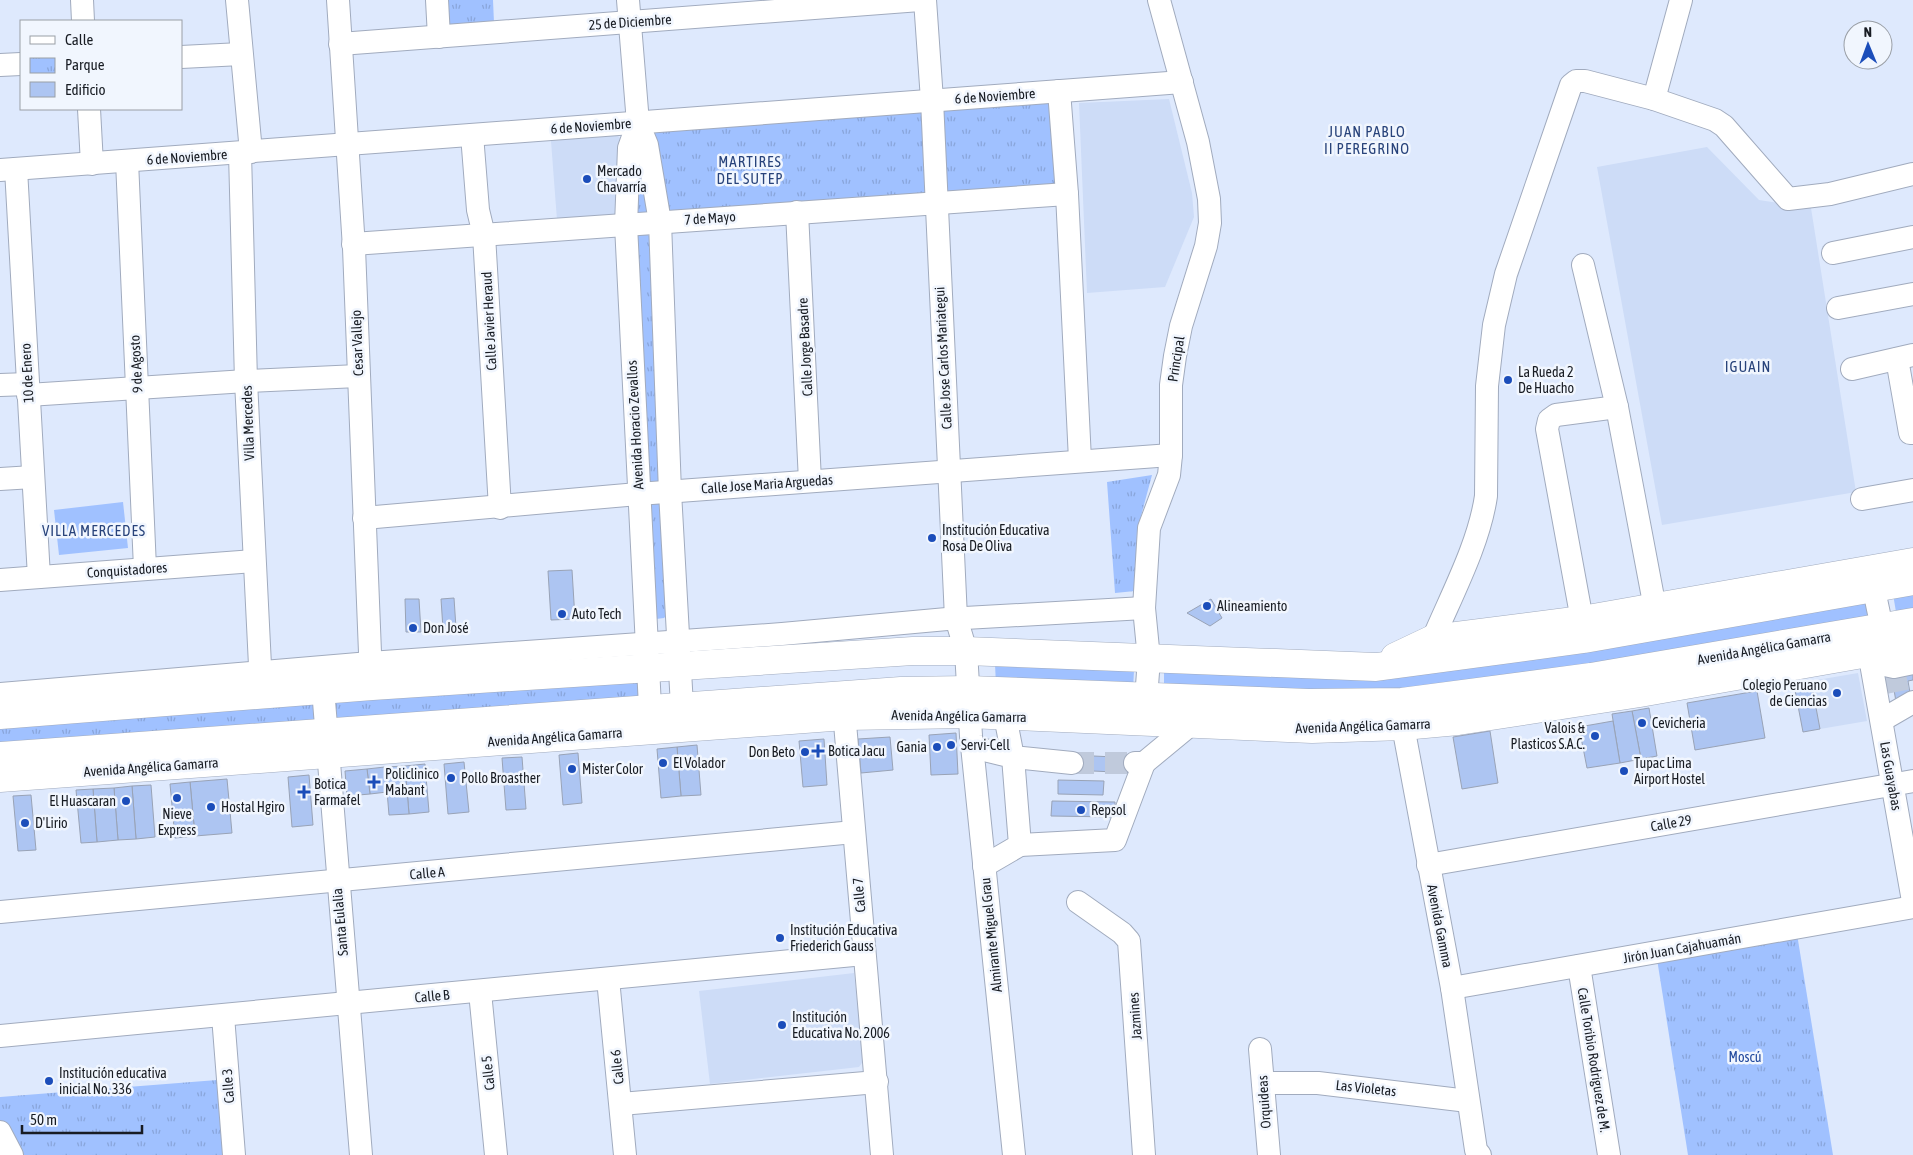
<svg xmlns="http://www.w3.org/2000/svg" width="1913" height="1155" viewBox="0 0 1913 1155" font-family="'Asap Condensed',sans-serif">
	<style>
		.built { fill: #cddcf7 }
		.green { fill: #a0c1ff }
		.park { fill: url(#park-tufts) }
		.building { fill: #adc5f2; stroke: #99a3b6 }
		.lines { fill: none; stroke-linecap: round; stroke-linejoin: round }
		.minor-tunnel { stroke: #c0cadc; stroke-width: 22; stroke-dasharray: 22 11; stroke-linecap: butt }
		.minor-casing { stroke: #a1abbe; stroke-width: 24 }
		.major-casing { stroke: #a1abbe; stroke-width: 29 }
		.minor { stroke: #fff; stroke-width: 22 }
		.major { stroke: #fff; stroke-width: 28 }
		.poi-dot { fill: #1b4dba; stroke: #f1f6fe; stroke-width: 2 }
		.labels { text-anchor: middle; stroke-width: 5; stroke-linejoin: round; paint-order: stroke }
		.street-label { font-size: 14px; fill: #181c23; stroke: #f1f6fe }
		.poi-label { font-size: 14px; fill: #181c23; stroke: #f1f6fe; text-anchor: start }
		.park-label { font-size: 14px; fill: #21499e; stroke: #f1f6fe }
		.neighbourhood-label { font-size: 15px; letter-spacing: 1px; fill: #28437b; stroke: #f1f6fe }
	</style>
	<defs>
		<pattern id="park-tufts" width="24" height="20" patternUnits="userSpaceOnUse" patternTransform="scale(1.25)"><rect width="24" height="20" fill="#a0c1ff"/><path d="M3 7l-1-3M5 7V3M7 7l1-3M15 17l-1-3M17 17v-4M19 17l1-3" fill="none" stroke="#89a5da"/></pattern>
	</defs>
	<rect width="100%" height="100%" fill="#dee9fd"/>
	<g class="built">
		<polygon points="1169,99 1192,193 1194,217 1165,287 1087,293 1079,103"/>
		<polygon points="617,135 622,140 618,218 557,220 551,141"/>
		<polygon points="1707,147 1759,200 1811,208 1856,492 1662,525 1597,167"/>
		<polygon points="1858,673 1867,721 1820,729 1811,681"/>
		<polygon points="854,973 864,1060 859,1067 710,1084 699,991"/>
	</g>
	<g class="green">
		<polygon points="123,502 128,548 59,555 54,510"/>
		<polygon points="1913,591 1913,609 1896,612 1893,594"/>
		<polygon points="1865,597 1872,621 1519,683 1397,692 1164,688 1164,669 1365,674"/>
		<polygon points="995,664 1134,670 1133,691 996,685"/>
	</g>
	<g class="park">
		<polygon points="442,0 493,0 494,23 444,26"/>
		<polygon points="1053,103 1057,186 946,192 940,111"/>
		<polygon points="924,112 929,195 670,214 653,130"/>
		<polygon points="639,157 654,219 632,220"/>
		<polygon points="639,235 648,235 653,240 664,482 649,486 633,241"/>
		<polygon points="1152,475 1137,531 1135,591 1115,593 1107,482"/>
		<polygon points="652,503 660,503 669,613 664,618 656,619 645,506"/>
		<polygon points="637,675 639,700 331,723 329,698"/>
		<polygon points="316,699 317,725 0,748 0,723"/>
		<polygon points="1797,934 1833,1155 1688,1155 1657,959"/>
		<polygon points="217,1080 224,1155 17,1155 0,1122 0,1097"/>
	</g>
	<g class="building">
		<polygon points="572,570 575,619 551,620 548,571"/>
		<polygon points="454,598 456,628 443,629 441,599"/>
		<polygon points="405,599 419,599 421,632 406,632"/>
		<polygon points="1211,599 1222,618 1210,626 1187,613"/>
		<polygon points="1913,667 1913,680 1908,681 1911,699 1896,702 1891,671"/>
		<polygon points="1811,681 1820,729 1803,732 1794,685"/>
		<polygon points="1757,691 1765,738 1695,750 1687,703"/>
		<polygon points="1649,708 1657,756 1641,759 1632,711"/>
		<polygon points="1632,711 1641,759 1620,763 1612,714"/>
		<polygon points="1613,721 1620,763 1587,768 1579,727"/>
		<polygon points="1490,731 1498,783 1462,789 1453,737"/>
		<polygon points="956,733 958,774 931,775 929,735"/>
		<polygon points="890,737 893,770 861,773 858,739"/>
		<polygon points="824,739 827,785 803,787 799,741"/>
		<polygon points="697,745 701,795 681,796 677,747"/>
		<polygon points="677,747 681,796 661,798 657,749"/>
		<polygon points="578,753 582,803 563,805 559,755"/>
		<polygon points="1073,755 1135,758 1135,773 1072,770"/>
		<polygon points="522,757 526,809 506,810 502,758"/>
		<polygon points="464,762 469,812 448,814 444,764"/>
		<polygon points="425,764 429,812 409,814 405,766"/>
		<polygon points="405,766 409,814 389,815 385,767"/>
		<polygon points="385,767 387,792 370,794 367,769"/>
		<polygon points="367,769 370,794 347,796 345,771"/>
		<polygon points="309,775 313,825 292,827 288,777"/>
		<polygon points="227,779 232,833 195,836 190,782"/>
		<polygon points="1058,780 1104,781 1103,795 1058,794"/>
		<polygon points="190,782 195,836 175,838 170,784"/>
		<polygon points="151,785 155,837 136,839 132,786"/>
		<polygon points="132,786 136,839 118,840 114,788"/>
		<polygon points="114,788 118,840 97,842 93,789"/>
		<polygon points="93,789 97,842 81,843 76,790"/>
		<polygon points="31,795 36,850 18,851 13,796"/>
		<polygon points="1052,801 1115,802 1115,817 1051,816"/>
	</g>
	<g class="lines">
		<g class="minor-tunnel">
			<polyline points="1894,670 1900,701"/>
			<polyline points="1072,763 1135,763"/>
		</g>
		<defs>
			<g id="minor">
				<polyline points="82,0 83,21"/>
				<polyline points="237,0 251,152"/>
				<polyline points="338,0 354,248 371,678"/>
				<polyline points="437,0 439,37"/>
				<polyline points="628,0 638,123 647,145 660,222 670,492 683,724"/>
				<polyline points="925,0 932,100 956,618 966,651 971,736 1014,1155"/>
				<polyline points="340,44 920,0"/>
				<polyline points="181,57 241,54"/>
				<polyline points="0,65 21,64"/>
				<polyline points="1059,91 1067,194 1080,460"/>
				<polyline points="1654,99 1681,0"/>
				<polyline points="89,109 92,164"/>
				<polyline points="638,123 629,148 626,225 651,727"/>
				<polyline points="472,135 478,210 484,235 500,508"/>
				<polyline points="240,153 246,381 261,686"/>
				<polyline points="127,161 145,568"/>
				<polyline points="16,169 39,577"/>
				<polyline points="0,170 1182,82"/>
				<polyline points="797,212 810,481"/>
				<polyline points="353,244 1067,194"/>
				<polyline points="1833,253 1913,237"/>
				<polyline points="1583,265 1617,407 1658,624"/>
				<polyline points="1838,308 1913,294"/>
				<polyline points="1897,359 1910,433 1913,433"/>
				<polyline points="1852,369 1913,355"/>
				<polyline points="0,385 28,384"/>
				<polyline points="28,395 246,381 358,376"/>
				<polyline points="0,479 33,477"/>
				<polyline points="1862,499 1913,490"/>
				<polyline points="364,518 638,494 1171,455"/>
				<polyline points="1870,571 1882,628 1879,639 1869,652 1913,901"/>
				<polyline points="0,580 254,561"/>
				<polyline points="1582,620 1547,429 1549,420 1556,415 1617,407"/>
				<path d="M 1433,639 C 1452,594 1479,544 1486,496 L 1487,386 L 1494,325 L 1506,274 L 1571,85 L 1576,81 L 1585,81 L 1654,99 L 1715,120 L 1724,126 L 1788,199 L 1830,194 L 1913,174"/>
				<polyline points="1871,662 1894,667 1913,663"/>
				<polyline points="323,689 361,1155"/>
				<polyline points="0,694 370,663 782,634 947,619 1144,608"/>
				<polyline points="843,700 882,1155"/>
				<polyline points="1403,708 1403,726 1452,988 1476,1150 1480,1155"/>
				<polyline points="1145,712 1149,659 1144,608 1149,528 1169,475 1171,455 1171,385 1175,356 1181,326 1206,246 1210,223 1209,199 1198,142 1159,0"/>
				<polyline points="1005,716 1013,757 1072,763"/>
				<polyline points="1882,720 1913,702"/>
				<polyline points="972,747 1013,757 1020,845 984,866"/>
				<polyline points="1135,763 1144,763 1190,725"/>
				<polyline points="1020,845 1115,840 1144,763"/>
				<polyline points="1428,865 1913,781"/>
				<polyline points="1078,902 1122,933 1129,941 1144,1155"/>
				<polyline points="0,912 854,832"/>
				<polyline points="1579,966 1609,1155"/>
				<polyline points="608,979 625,1155"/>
				<polyline points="1452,988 1913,907"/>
				<polyline points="480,992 496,1155"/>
				<polyline points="223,1016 234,1155"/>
				<polyline points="0,1036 864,954"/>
				<polyline points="1260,1049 1269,1155"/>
				<polyline points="1263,1083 1318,1083 1468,1101"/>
				<polyline points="621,1104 877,1082"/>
				<polyline points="0,1132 12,1155"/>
			</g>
			<g id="major">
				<polyline points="1395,657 1433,639 1582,620 1913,562"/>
				<polyline points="0,715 372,686 913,651 966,651 1376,667 1584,639 1913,581"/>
				<polyline points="0,756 901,691 969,690 1308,703 1402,702 1591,677 1913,622"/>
				<polyline points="0,778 845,716 969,714 1312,729 1403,726 1458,721 1640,693 1913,645"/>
			</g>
		</defs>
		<use href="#minor" class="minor-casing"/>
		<use href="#major" class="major-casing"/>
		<use href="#minor" class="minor"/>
		<use href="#major" class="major"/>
	</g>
	<g class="poi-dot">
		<circle cx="587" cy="179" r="5"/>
		<circle cx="1508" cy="380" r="5"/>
		<circle cx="932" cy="538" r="5"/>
		<circle cx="1207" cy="606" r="5"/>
		<circle cx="562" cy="614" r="5"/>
		<circle cx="413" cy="628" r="5"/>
		<circle cx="1837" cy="693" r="5"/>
		<circle cx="1642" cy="723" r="5"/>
		<circle cx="1595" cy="736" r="5"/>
		<circle cx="951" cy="745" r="5"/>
		<circle cx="937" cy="747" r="5"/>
		<path d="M815.5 743.5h5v5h5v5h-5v5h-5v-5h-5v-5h5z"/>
		<circle cx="805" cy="752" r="5"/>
		<circle cx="663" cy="763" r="5"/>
		<circle cx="572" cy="769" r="5"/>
		<circle cx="1624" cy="771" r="5"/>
		<circle cx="451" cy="778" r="5"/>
		<path d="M371.5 774.5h5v5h5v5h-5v5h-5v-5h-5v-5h5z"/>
		<path d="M301.5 784.5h5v5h5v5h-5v5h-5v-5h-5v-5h5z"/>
		<circle cx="177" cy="798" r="5"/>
		<circle cx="126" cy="801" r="5"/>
		<circle cx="211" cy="807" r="5"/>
		<circle cx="1081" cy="810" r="5"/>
		<circle cx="25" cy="823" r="5"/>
		<circle cx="780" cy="938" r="5"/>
		<circle cx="782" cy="1025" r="5"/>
		<circle cx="49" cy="1081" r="5"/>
	</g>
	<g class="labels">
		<g class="street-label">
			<text transform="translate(630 22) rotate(-4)" y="5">25 de Diciembre</text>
			<text transform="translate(995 96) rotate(-4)" y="5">6 de Noviembre</text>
			<text transform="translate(591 126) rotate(-4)" y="5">6 de Noviembre</text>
			<text transform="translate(187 157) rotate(-4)" y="5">6 de Noviembre</text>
			<text transform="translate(710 218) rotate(-4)" y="5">7 de Mayo</text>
			<text transform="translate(489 321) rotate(-93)" y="5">Calle Javier Heraud</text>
			<text transform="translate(357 343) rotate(-92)" y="5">Cesar Vallejo</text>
			<text transform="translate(805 347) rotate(-93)" y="5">Calle Jorge Basadre</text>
			<text transform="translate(943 358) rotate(-93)" y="5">Calle Jose Carlos Mariategui</text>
			<text transform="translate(1176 359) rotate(-81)" y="5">Principal</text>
			<text transform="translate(136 364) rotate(-93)" y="5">9 de Agosto</text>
			<text transform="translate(27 373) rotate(-93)" y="5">10 de Enero</text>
			<text transform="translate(248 423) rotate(-92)" y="5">Villa Mercedes</text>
			<text transform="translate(635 425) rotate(-93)" y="5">Avenida Horacio Zevallos</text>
			<text transform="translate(767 484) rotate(-4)" y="5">Calle Jose Maria Arguedas</text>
			<text transform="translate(127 570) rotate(-4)" y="5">Conquistadores</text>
			<text transform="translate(1764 648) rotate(-10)" y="5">Avenida Angélica Gamarra</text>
			<text transform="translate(959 716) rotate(1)" y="5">Avenida Angélica Gamarra</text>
			<text transform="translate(1363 726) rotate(-2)" y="5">Avenida Angélica Gamarra</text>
			<text transform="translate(555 737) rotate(-4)" y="5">Avenida Angélica Gamarra</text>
			<text transform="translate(151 767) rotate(-4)" y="5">Avenida Angélica Gamarra</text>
			<text transform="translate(1891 776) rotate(80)" y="5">Las Guayabas</text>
			<text transform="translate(1671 823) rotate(-10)" y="5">Calle 29</text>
			<text transform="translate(427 873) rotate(-5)" y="5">Calle A</text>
			<text transform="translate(859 895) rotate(-95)" y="5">Calle 7</text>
			<text transform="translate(340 922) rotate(-95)" y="5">Santa Eulalia</text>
			<text transform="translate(1440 926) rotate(79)" y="5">Avenida Gamma</text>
			<text transform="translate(991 935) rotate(-96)" y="5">Almirante Miguel Grau</text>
			<text transform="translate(1682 948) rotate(-10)" y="5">Jirón Juan Cajahuamán</text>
			<text transform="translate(432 996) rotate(-5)" y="5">Calle B</text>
			<text transform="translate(1135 1016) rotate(-94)" y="5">Jazmines</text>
			<text transform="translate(1594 1060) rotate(81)" y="5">Calle Toribio Rodriguez de M.</text>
			<text transform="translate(617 1067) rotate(-96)" y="5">Calle 6</text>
			<text transform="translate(488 1073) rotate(-96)" y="5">Calle 5</text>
			<text transform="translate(228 1086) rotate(-94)" y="5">Calle 3</text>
			<text transform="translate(1366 1088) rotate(6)" y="5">Las Violetas</text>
			<text transform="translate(1264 1102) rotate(-94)" y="5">Orquideas</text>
		</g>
		<g class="poi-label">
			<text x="597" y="176">Mercado<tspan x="597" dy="16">Chavarría</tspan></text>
			<text x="1518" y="377">La Rueda 2<tspan x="1518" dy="16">De Huacho</tspan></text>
			<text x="942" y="535">Institución Educativa<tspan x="942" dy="16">Rosa De Oliva</tspan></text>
			<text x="1217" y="611">Alineamiento</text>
			<text x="572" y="619">Auto Tech</text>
			<text x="423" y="633">Don José</text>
			<text x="1827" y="690" text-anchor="end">Colegio Peruano<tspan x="1827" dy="16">de Ciencias</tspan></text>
			<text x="1652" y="728">Cevicheria</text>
			<text x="1585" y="733" text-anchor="end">Valois &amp;<tspan x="1585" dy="16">Plasticos S.A.C.</tspan></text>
			<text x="961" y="750">Servi-Cell</text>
			<text x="927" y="752" text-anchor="end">Gania</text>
			<text x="828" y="756">Botica Jacu</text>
			<text x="795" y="757" text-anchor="end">Don Beto</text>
			<text x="673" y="768">El Volador</text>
			<text x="1634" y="768">Tupac Lima<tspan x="1634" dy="16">Airport Hostel</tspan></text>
			<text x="582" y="774">Mister Color</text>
			<text x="385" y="779">Policlinico<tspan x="385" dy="16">Mabant</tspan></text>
			<text x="461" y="783">Pollo Broasther</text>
			<text x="314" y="789">Botica<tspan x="314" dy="16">Farmafel</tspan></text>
			<text x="116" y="806" text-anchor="end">El Huascaran</text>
			<text x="221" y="812">Hostal Hgiro</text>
			<text x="1091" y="815">Repsol</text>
			<text x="177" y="819" text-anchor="middle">Nieve<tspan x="177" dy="16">Express</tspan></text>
			<text x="35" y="828">D'Lirio</text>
			<text x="790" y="935">Institución Educativa<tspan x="790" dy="16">Friederich Gauss</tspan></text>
			<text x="792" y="1022">Institución<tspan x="792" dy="16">Educativa No. 2006</tspan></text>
			<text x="59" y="1078">Institución educativa<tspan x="59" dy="16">inicial No. 336</tspan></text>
		</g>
		<g class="park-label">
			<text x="1745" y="1062">Moscú</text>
		</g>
		<g class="neighbourhood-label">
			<text x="1367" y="137">JUAN PABLO<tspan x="1367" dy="17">II PEREGRINO</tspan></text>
			<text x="750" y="167">MARTIRES<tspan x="750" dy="17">DEL SUTEP</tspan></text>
			<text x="1748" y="372">IGUAIN</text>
			<text x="94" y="536">VILLA MERCEDES</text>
		</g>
	</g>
	<rect x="20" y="20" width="162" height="90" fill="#f1f6fe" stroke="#9a9fa6"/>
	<rect x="30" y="36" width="25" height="8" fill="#ffffff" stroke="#9a9fa6"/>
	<text x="65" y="45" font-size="15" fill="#181c23">Calle</text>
	<rect x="30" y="58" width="25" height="15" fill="url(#park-tufts)" stroke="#9a9fa6"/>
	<text x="65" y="70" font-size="15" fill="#181c23">Parque</text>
	<rect x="30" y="82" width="25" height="15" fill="#adc5f2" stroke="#9a9fa6"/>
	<text x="65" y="95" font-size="15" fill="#181c23">Edificio</text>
	<g transform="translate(1868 45) rotate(359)"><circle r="24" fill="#f1f6fe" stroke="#9a9fa6"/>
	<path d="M0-4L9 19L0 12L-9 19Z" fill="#1b4dba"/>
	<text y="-8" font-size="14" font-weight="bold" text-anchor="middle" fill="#181c23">N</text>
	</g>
	<path d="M22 1125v8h120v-8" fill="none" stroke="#181c23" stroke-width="2.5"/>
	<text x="30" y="1125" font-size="15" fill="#181c23" stroke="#f1f6fe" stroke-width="4" paint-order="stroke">50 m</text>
</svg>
